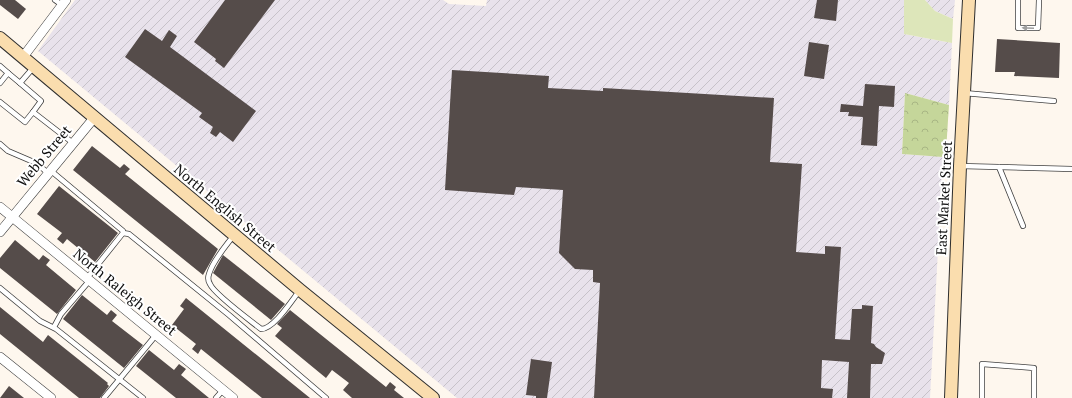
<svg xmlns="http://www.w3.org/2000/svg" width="1072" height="398" viewBox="0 0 1072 398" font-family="'PT Serif',serif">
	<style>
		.industrial { fill: url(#industrial-furrows) }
		.grass { fill: #dde6ba }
		.forest { fill: url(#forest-crowns) }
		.building { fill: #554c4a }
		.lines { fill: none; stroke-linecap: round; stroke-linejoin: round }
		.lane-casing { stroke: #404040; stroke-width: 6 }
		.street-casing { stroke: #404040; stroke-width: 10 }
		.secondary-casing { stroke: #2f2f2f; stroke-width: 14 }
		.lane { stroke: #fff; stroke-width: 4.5 }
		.street { stroke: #fff; stroke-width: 9 }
		.secondary { stroke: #faddae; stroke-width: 12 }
		.oneway { fill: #9e9e9e }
		.labels { text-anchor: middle; stroke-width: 4; stroke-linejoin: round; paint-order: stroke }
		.street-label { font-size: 14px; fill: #0d0d0d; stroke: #fff }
	</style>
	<defs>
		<pattern id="industrial-furrows" width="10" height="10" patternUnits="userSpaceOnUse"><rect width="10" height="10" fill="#e8e2eb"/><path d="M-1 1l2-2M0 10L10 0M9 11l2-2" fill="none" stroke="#c6c1c8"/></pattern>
		<pattern id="forest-crowns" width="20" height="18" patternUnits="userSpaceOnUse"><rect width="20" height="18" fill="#c5d69a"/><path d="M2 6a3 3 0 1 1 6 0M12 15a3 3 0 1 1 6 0" fill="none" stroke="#a8b684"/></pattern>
	</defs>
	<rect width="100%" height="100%" fill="#fef7ee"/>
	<g class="industrial">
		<polygon points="75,0 443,0 449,4 486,6 487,0 904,0 904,34 952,43 949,105 905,93 902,154 943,157 930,398 457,398 38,51"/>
		<polygon points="925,0 955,0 953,19 935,11"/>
	</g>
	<polygon class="grass" points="904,0 925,0 935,11 953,19 952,43 904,34"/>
	<polygon class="forest" points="905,93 949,105 946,151 943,157 902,154"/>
	<g class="building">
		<polygon points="0,0 15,0 26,9 18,19 0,5"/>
		<polygon points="225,0 275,0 224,68 215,61 216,59 194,42"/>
		<polygon points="817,0 838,0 836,21 814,18"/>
		<polygon points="145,29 162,41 169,30 177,36 170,47 256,111 233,142 220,132 216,137 210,133 213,127 199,117 202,113 125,57"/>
		<polygon points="997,39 1060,43 1059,78 1014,76 1015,72 995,72"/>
		<polygon points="809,42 829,45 824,79 804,76"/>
		<polygon points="452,70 549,76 548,88 603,91 603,88 774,98 770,162 802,164 796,252 825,254 825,246 841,247 835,339 850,340 852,309 862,309 862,305 873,306 871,343 874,344 876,347 885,353 882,364 871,364 870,398 847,398 849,362 822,360 821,388 833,389 832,398 594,398 600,283 593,282 593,270 575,269 559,253 563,190 516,187 514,195 445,190"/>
		<polygon points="865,84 895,86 894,107 879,106 877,146 861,145 863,117 848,116 849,112 840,112 841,104 863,106"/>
		<polygon points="92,146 120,168 124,164 130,169 125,174 218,249 203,275 73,170"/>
		<polygon points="59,186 118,233 95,262 67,239 63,244 57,239 62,233 37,214"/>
		<polygon points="15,240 39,260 43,255 50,260 46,265 76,290 57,314 0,268 0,258"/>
		<polygon points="223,255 285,304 271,320 213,273"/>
		<polygon points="82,295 107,315 111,310 117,315 112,321 143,345 124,368 63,319"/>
		<polygon points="186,298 310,398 262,398 201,349 198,354 192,349 196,344 172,325 184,309 180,306"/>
		<polygon points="0,307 43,342 48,335 108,383 107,384 109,386 100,398 79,398 0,334"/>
		<polygon points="290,310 386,387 390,382 396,387 394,390 404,398 352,398 343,390 349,383 332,370 326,378 275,336 282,328 277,324"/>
		<polygon points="149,350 174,370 179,364 186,369 181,375 209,398 176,398 136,366"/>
		<polygon points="531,359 552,362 547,398 536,398 536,396 526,395"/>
		<polygon points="9,386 24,398 0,398"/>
	</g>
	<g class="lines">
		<defs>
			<g id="lane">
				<polyline points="55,0 62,5"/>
				<polyline points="1018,0 1018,28 1038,28 1039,0"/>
				<polyline points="0,66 8,73"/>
				<polyline points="0,83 8,73 20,83 33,68"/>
				<polyline points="20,83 41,101 33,112"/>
				<polyline points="964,93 1054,101"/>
				<polyline points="0,102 25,122 33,112 73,143"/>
				<polyline points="0,144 8,151 36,163 48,173"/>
				<polyline points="960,166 1072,169"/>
				<polyline points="999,167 1023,226"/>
				<polyline points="50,170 123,231 123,233 87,278"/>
				<polyline points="123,233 129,234 229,315 326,398"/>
				<path d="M 234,235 C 226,246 213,260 209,274 C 208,277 208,281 210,284 C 214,294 251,321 261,329 C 274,329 292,300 300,290"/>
				<polyline points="0,288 40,321 56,329 143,398"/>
				<polyline points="54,327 61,314 90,280"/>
				<polyline points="104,398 156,335"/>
				<polyline points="216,398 223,390"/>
				<polyline points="982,398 982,364 1034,368 1034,398"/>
			</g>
			<g id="street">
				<polyline points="23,57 66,0"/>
				<polyline points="0,207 233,398"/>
				<polyline points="0,232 94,118"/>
				<polyline points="0,357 51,398"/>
			</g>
			<g id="secondary">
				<polyline points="0,38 300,290 433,398"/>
				<polyline points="951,398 960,166 969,0"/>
			</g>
		</defs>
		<use href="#lane" class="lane-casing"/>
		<use href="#street" class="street-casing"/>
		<use href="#secondary" class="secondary-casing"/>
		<use href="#lane" class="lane"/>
		<use href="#street" class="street"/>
		<use href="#secondary" class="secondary"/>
	</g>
	<defs><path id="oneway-solid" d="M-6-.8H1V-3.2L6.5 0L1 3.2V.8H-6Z"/></defs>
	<use class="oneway" href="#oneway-solid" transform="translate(1028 28) rotate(-178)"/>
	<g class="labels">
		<g class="street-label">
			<text transform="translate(44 156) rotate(-50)" y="5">Webb Street</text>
			<text transform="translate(944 198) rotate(-87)" y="5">East Market Street</text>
			<text transform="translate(225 208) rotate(40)" y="5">North English Street</text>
			<text transform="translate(125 292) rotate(39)" y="5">North Raleigh Street</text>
		</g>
	</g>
</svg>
